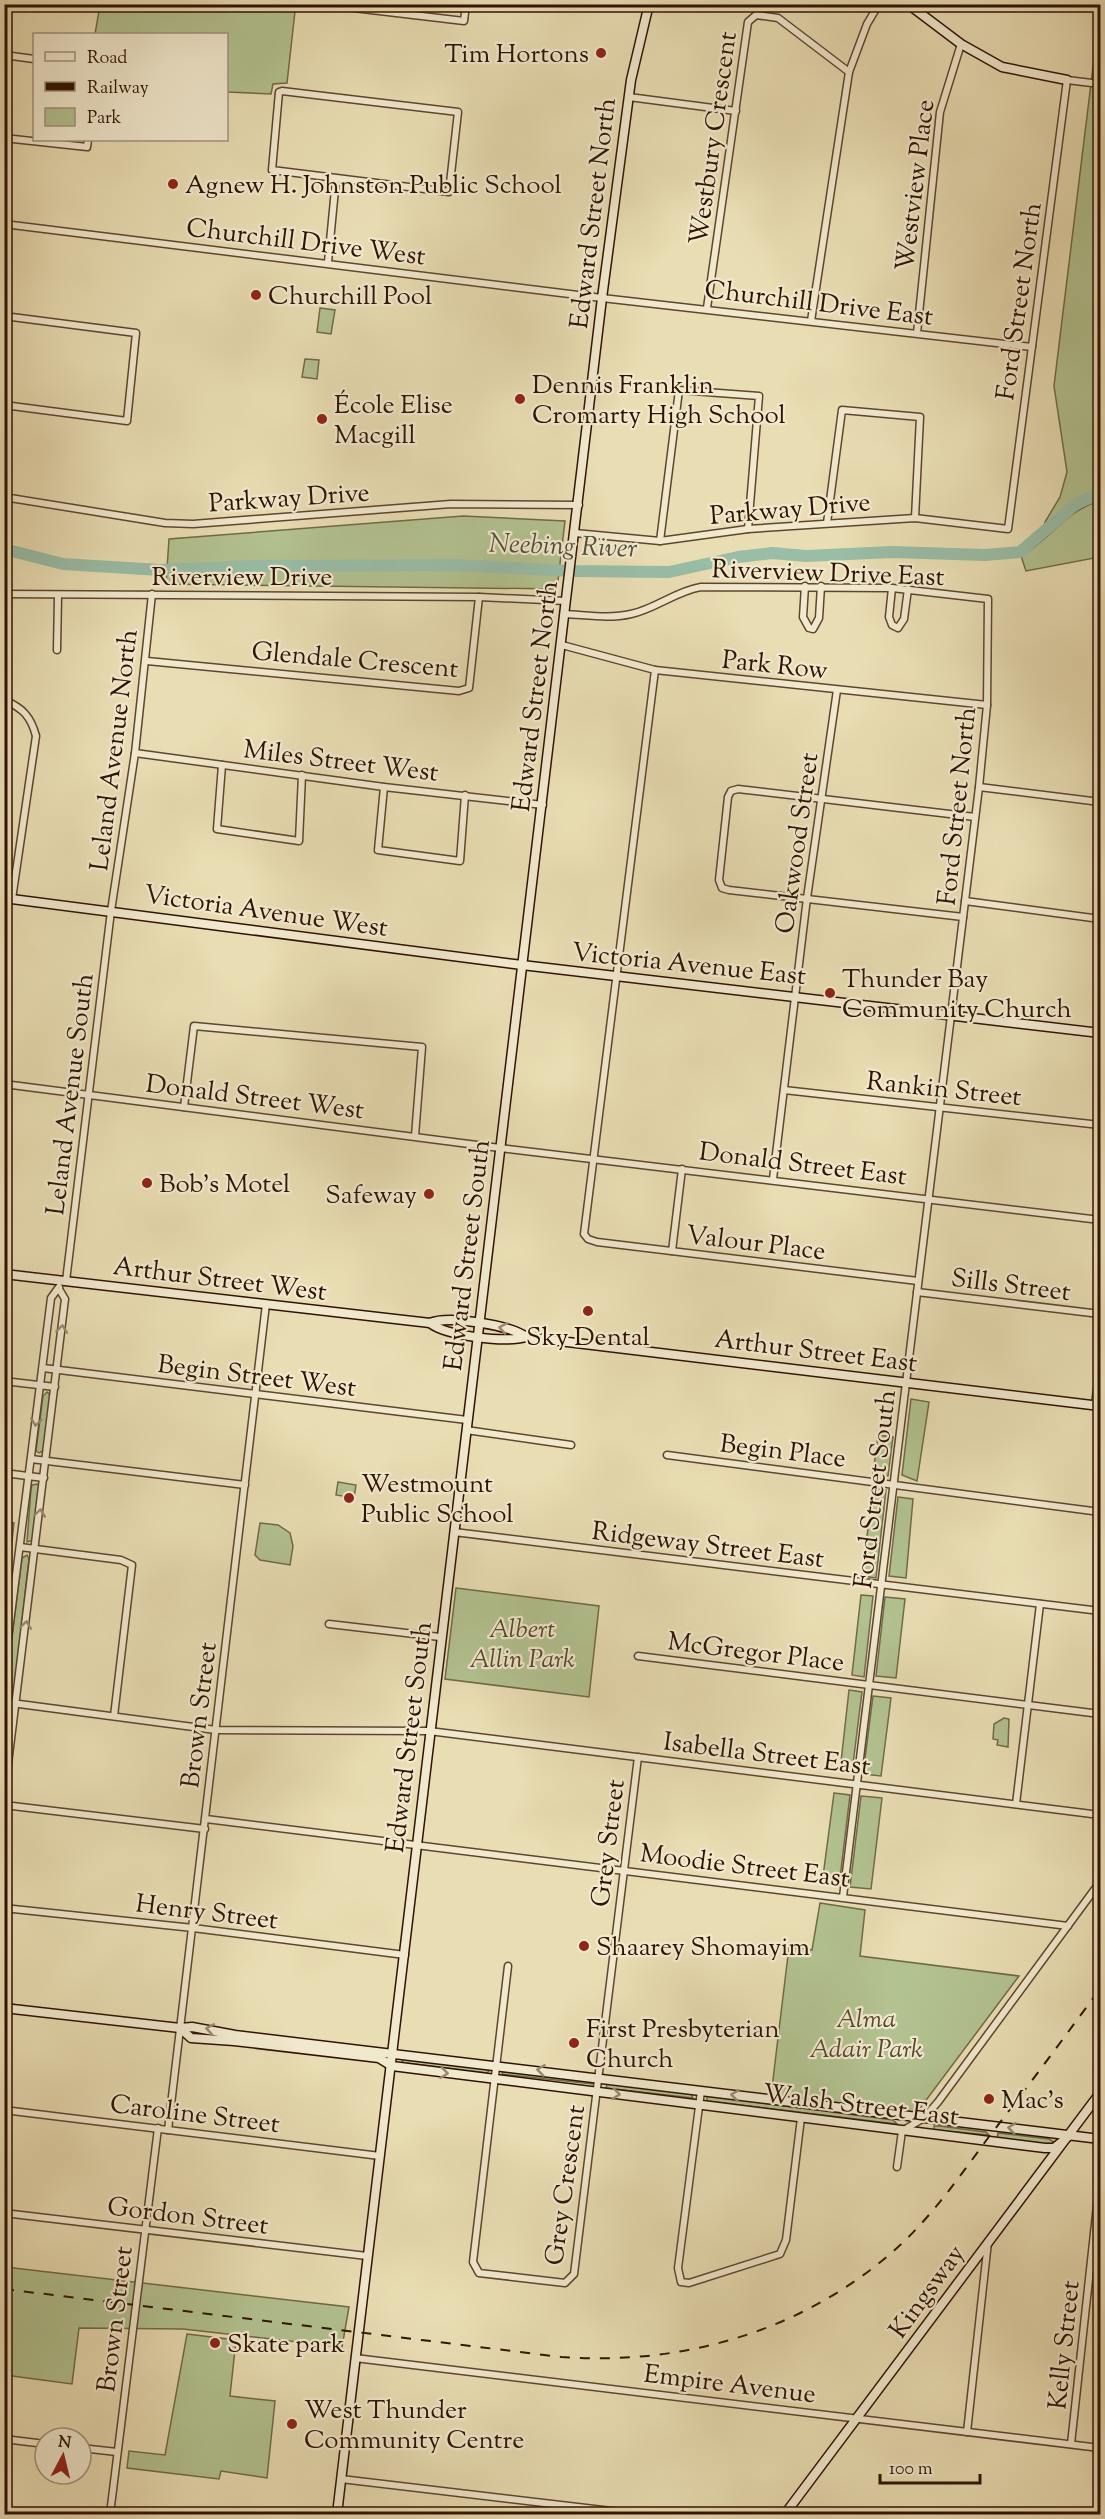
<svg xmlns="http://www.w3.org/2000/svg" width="1105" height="2519" viewBox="0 0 1105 2519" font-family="'Sorts Mill Goudy',serif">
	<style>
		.green { fill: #b2c290; stroke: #706a49; stroke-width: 1.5 }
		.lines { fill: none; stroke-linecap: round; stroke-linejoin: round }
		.river { stroke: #99bda7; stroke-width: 12 }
		.street-casing { stroke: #5e452e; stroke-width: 9 }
		.secondary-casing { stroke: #2f1202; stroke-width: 11 }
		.street { stroke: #f1e9ce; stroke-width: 6 }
		.secondary { stroke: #f1e9ce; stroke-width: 8 }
		.rail { stroke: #2f1202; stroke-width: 2; stroke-dasharray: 10 10; stroke-linecap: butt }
		.oneway { stroke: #9a8872 }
		.poi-dot { fill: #8f2418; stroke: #f1e9ce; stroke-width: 2 }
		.labels { text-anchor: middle; stroke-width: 4.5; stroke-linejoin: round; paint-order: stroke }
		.poi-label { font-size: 26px; fill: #2f1202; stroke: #f1e9ce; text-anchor: start }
		.street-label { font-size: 26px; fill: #2f1202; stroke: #f1e9ce }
		.park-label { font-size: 26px; font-style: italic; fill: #56472d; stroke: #f1e9ce }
		.water-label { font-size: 27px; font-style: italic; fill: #544e3c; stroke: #f1e9ce }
	</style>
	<rect width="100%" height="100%" fill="#e9ddb3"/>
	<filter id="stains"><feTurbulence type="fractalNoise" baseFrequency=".00333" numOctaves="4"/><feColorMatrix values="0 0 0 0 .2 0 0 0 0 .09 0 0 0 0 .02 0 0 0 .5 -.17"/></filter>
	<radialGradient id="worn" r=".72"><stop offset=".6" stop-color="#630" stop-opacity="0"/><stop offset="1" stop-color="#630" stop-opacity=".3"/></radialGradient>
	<g class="green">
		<polygon points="284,4 295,11 287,83 273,84 271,94 227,92 226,34 95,34 100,5"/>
		<polygon points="1100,10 1100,493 1076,504 1043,532 1045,522 1060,497 1067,472 1054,386"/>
		<polygon points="320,308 335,310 331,334 317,332"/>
		<polygon points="305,359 319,360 317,379 302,377"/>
		<path d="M 1100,501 L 1100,557 L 1026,571 L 1021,556 C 1050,540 1067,509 1100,501 Z"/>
		<polygon points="463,516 565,521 557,589 166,584 169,539"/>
		<polygon points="47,1392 51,1396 43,1451 39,1453 36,1451 43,1396"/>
		<polygon points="911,1399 929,1402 917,1481 902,1475"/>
		<polygon points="878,1435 893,1437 888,1476 873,1474"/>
		<polygon points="338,1482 356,1485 354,1498 336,1495"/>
		<polygon points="37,1484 39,1486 33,1540 27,1542 31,1489 32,1485"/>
		<polygon points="873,1488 886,1490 876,1578 862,1576"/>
		<polygon points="898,1497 913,1499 906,1578 889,1576"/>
		<polygon points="5,1522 14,1523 5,1601 4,1522"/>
		<polygon points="260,1523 278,1525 290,1533 293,1546 290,1565 260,1560 255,1555"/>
		<polygon points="27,1555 29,1559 14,1692 9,1696 5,1692 22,1558"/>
		<polygon points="456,1588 599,1606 589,1697 445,1679"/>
		<polygon points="861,1595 873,1596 864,1677 852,1675"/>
		<polygon points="885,1597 905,1599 896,1678 876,1676"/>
		<polygon points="849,1690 862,1692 852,1772 840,1771"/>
		<polygon points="873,1696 891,1698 881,1776 863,1774"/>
		<polygon points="7,1709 10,1714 5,1762 5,1710"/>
		<polygon points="1004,1718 1009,1719 1008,1747 997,1745 998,1740 993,1739 994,1724"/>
		<polygon points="834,1793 850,1795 839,1886 822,1884"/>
		<polygon points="861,1796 882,1798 871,1889 850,1887"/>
		<polygon points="820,1903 865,1910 860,1956 1019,1976 918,2111 914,2113 771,2096 789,1947 812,1950"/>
		<polygon points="404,2058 490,2070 487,2073 405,2063 402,2062"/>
		<polygon points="503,2070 592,2082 592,2084 502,2074"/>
		<polygon points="607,2084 691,2094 693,2098 606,2088"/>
		<polygon points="707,2096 893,2120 897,2124 707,2101"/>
		<polygon points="939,2126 986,2132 989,2135 934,2130 934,2126"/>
		<polygon points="998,2133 1049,2139 1054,2142 1051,2145 997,2138"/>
		<polygon points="5,2267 349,2307 342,2347 183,2329 79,2328 72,2384 5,2375"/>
		<polygon points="187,2334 236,2340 230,2396 275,2401 267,2478 221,2471 219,2479 127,2468 129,2451 165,2455"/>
	</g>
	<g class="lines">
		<polyline class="river" points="4,549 63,564 160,570 257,566 455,565 571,571 669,572 738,557 772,553 806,556 892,552 985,555 1020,552 1076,504 1100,493"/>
		<defs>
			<g id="street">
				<polyline points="320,4 464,21 466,4"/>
				<polyline points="4,55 34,59"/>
				<polygon points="282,91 458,112 449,192 272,170 279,92"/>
				<polyline points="629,97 736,111"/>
				<polyline points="4,138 87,147 88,140"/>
				<polyline points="4,224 602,298 1032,347"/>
				<polyline points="328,262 336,179"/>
				<polyline points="707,308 748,22 756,15 778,18 849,72"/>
				<polyline points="4,316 136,333 127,421 4,405"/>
				<polyline points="811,321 849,72 867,24 879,4"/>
				<polyline points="917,333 940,112 961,44"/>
				<polyline points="4,497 165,523 193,524 451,504 579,505"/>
				<polyline points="827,523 842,410 920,417 915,518"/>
				<polyline points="575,533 660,541 748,529 915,518 1008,529 1067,80 1100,84"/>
				<polyline points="660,541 679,390 759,396 748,529"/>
				<polyline points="805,586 803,617 809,628 813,629 819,618 821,586"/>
				<polyline points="892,588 889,617 892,625 898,628 904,619 908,589"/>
				<polyline points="4,594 479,597 566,601"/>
				<path d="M 565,614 C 587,615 609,619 631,614 C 655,609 676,591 701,587 L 892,588 L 988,599 L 987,705 L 979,787 L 843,1897"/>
				<polyline points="562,645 655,670 987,705"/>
				<polyline points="57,650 58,596"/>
				<polyline points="147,661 459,691 469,688 479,597"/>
				<polyline points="655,670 584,1234 588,1239 597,1242 918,1281"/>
				<path d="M 4,700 C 23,708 31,717 36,736 L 12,899"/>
				<polyline points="135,753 384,787 543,805"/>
				<polyline points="222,765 217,829 299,841 302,775"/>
				<polyline points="384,787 378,850 460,861 465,795"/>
				<polyline points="979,787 1100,802"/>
				<polyline points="965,901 1100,919"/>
				<polyline points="963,917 729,890 722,888 719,880 728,797 731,791 738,789 975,817"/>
				<polyline points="4,1084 500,1148 1100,1220"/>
				<polyline points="784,1090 1100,1125"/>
				<polyline points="184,1107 194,1026 422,1047 415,1136"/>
				<polyline points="773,1179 807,898 837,690"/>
				<polyline points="672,1251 682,1169"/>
				<polyline points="66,1281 111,911 135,753 152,594"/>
				<polyline points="917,1292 1100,1314"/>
				<polyline points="43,1368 467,1420"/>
				<polyline points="4,1381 55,1387"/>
				<polyline points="1095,1405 1100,1364"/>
				<polyline points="466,1430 571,1445"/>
				<polyline points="667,1455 1100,1512"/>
				<polyline points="31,1459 245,1485"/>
				<polyline points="4,1473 44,1478"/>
				<polyline points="454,1532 1100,1611"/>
				<polyline points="20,1547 121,1560 132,1565 114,1716"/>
				<polyline points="329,1624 440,1637"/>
				<polyline points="638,1656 1100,1714"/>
				<polyline points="4,1670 51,1298 59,1287"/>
				<polyline points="4,1702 216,1730 429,1731 1100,1815"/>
				<polyline points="4,1796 65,1299 59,1289"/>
				<polyline points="1016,1804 1040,1604"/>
				<polyline points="4,1805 205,1829"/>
				<polyline points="206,1819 1068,1926"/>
				<polyline points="4,1908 193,1928 405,1955"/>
				<polyline points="508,1966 473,2262 479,2273 565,2283 574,2274 638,1757"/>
				<polyline points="701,2091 678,2268 681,2282 689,2283 780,2254 786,2240 801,2118"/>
				<polyline points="4,2110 380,2156"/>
				<polyline points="168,2130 266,1304"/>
				<polyline points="897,2167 902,2131 924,2118 938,2102 1100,1882"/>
				<polyline points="4,2213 367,2256"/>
				<polyline points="355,2358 1100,2448"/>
				<polyline points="967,2432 988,2242"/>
				<polyline points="4,2439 45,2444"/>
				<polyline points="1071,2444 1100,2178"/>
				<polyline points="81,2448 117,2452"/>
				<polyline points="341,2479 637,2514"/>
				<polyline points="110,2514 158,2128"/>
			</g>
			<g id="secondary">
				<polyline points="908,4 961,44 1002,67 1067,80"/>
				<polyline points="4,898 522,965 1100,1033"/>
				<path d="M 4,1274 L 430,1323 C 448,1315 510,1325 526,1337"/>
				<path d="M 430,1323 C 446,1336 505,1343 526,1337 L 1100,1406"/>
				<polyline points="4,2008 180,2028 192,2027 235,2035 1100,2139"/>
				<polyline points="180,2028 191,2038 234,2041 379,2058 392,2066 1045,2148 1054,2148 1070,2135"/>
				<polyline points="337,2514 602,298 631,80 649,4"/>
				<polyline points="785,2514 1100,2093"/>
			</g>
		</defs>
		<use href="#street" class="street-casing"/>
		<use href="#secondary" class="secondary-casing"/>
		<use href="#street" class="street"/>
		<use href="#secondary" class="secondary"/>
		<path class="rail" d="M 4,2289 L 561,2357 C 685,2366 806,2330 898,2247 C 933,2215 960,2176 988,2138 C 1026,2089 1063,2039 1100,1989"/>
	</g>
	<defs><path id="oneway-chevron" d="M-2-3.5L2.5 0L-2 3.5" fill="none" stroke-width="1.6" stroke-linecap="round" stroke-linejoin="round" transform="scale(1.5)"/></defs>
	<g class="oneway">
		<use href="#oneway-chevron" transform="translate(503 1328) rotate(-171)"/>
		<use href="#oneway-chevron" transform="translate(62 1329) rotate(-83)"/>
		<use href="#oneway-chevron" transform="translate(36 1422) rotate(98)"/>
		<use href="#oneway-chevron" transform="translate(40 1513) rotate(-83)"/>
		<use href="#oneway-chevron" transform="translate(26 1625) rotate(-83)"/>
		<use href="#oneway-chevron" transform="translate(210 2029) rotate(-171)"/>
		<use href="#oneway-chevron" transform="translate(541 2070) rotate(-173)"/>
		<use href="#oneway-chevron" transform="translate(444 2073) rotate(7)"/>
		<use href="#oneway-chevron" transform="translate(616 2094) rotate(7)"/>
		<use href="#oneway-chevron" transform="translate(735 2095) rotate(-173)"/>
		<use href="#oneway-chevron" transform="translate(1012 2128) rotate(-173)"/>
	</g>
	<g class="poi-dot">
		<circle cx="601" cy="53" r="6"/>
		<circle cx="173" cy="184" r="6"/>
		<circle cx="256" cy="295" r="6"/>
		<circle cx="520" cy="399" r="6"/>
		<circle cx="322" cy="419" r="6"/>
		<circle cx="830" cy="993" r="6"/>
		<circle cx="147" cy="1183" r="6"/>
		<circle cx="429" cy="1194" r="6"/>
		<circle cx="588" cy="1311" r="6"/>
		<circle cx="349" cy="1498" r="6"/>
		<circle cx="584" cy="1946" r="6"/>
		<circle cx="574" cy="2043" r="6"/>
		<circle cx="989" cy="2099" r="6"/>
		<circle cx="215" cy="2343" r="6"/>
		<circle cx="292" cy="2424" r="6"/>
	</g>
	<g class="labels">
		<g class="poi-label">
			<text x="589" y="62" text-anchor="end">Tim Hortons</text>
			<text x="185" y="193">Agnew H. Johnston Public School</text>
			<text x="268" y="304">Churchill Pool</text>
			<text x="532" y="393">Dennis Franklin<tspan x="532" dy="30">Cromarty High School</tspan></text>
			<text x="334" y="413">École Elise<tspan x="334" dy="30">Macgill</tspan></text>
			<text x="842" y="987">Thunder Bay<tspan x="842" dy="30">Community Church</tspan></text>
			<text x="159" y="1192">Bob's Motel</text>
			<text x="417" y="1203" text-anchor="end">Safeway</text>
			<text x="588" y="1345" text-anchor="middle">Sky Dental</text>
			<text x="361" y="1492">Westmount<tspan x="361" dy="30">Public School</tspan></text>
			<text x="596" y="1955">Shaarey Shomayim</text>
			<text x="586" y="2037">First Presbyterian<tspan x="586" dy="30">Church</tspan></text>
			<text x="1001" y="2108">Mac's</text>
			<text x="227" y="2352">Skate park</text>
			<text x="304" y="2418">West Thunder<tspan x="304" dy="30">Community Centre</tspan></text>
		</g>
		<g class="street-label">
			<text transform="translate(712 138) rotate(-82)" y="9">Westbury Crescent</text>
			<text transform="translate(914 185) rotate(-83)" y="9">Westview Place</text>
			<text transform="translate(592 213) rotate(-83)" y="9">Edward Street North</text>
			<text transform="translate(306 241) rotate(7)" y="9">Churchill Drive West</text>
			<text transform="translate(1018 301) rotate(-82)" y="9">Ford Street North</text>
			<text transform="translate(819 302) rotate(7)" y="9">Churchill Drive East</text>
			<text transform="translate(289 497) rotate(-4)" y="9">Parkway Drive</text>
			<text transform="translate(790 508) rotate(-5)" y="9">Parkway Drive</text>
			<text transform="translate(828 572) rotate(2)" y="9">Riverview Drive East</text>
			<text x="242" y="585">Riverview Drive</text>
			<text transform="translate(355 659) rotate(5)" y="9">Glendale Crescent</text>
			<text transform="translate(775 664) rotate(6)" y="9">Park Row</text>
			<text transform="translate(534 696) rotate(-83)" y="9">Edward Street North</text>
			<text transform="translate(113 750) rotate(-83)" y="9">Leland Avenue North</text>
			<text transform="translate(341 760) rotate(7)" y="9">Miles Street West</text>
			<text transform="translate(956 806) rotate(-84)" y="9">Ford Street North</text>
			<text transform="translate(796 843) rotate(-82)" y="9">Oakwood Street</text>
			<text transform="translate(266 910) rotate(8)" y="9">Victoria Avenue West</text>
			<text transform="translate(689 963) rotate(6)" y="9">Victoria Avenue East</text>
			<text transform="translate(944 1088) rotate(6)" y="9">Rankin Street</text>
			<text transform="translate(69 1094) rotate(-83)" y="9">Leland Avenue South</text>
			<text transform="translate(255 1096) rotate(7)" y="9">Donald Street West</text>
			<text transform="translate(803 1163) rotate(7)" y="9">Donald Street East</text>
			<text transform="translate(756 1242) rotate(7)" y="9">Valour Place</text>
			<text transform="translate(466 1255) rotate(-83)" y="9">Edward Street South</text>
			<text transform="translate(220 1278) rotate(7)" y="9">Arthur Street West</text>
			<text transform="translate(1011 1284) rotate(7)" y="9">Sills Street</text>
			<text transform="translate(816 1350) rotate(7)" y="9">Arthur Street East</text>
			<text transform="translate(257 1375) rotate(7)" y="9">Begin Street West</text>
			<text transform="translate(783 1450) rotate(7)" y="9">Begin Place</text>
			<text transform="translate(874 1489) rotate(-83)" y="9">Ford Street South</text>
			<text transform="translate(708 1544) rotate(7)" y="9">Ridgeway Street East</text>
			<text transform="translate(756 1651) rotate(7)" y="9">McGregor Place</text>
			<text transform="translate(198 1715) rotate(-83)" y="9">Brown Street</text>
			<text transform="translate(408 1737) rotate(-83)" y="9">Edward Street South</text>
			<text transform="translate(767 1753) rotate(7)" y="9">Isabella Street East</text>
			<text transform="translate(607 1843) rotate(-83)" y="9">Grey Street</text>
			<text transform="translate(745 1865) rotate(7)" y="9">Moodie Street East</text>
			<text transform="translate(207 1911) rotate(7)" y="9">Henry Street</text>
			<text transform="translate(861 2104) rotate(7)" y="9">Walsh Street East</text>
			<text transform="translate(195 2113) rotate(7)" y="9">Caroline Street</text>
			<text transform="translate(564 2185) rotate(-82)" y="9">Grey Crescent</text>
			<text transform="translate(188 2215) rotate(7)" y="9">Gordon Street</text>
			<text transform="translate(926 2291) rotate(-54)" y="9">Kingsway</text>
			<text transform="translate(114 2319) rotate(-83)" y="9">Brown Street</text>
			<text transform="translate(1063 2345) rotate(-84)" y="9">Kelly Street</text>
			<text transform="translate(730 2383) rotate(7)" y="9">Empire Avenue</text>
		</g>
		<g class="park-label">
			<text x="522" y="1637">Albert<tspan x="522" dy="30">Allin Park</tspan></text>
			<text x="866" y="2027">Alma<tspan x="866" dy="30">Adair Park</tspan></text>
		</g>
		<g class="water-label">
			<text transform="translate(563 545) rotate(2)" y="9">Neebing River</text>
		</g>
	</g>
	<rect width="1105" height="2519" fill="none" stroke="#e9ddb3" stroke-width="24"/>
	<rect x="6" y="6" width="1093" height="2507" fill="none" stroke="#2f1202" stroke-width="3"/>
	<rect x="12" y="12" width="1081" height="2495" fill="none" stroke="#2f1202" stroke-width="1.5"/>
	<rect x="33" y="33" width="195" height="108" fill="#f1e9ce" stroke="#a3937c" stroke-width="1.5"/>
	<rect x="45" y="52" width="30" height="9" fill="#f1e9ce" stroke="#a3937c" stroke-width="1.5"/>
	<text x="87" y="63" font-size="18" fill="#2f1202">Road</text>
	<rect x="45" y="82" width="30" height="9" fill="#2f1202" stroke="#a3937c" stroke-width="1.5"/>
	<text x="87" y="93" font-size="18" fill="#2f1202">Railway</text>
	<rect x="45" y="108" width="30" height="18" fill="#b2c290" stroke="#a3937c" stroke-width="1.5"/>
	<text x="87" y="123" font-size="18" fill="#2f1202">Park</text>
	<g transform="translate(63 2456) rotate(7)"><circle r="28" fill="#f1e9ce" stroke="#a3937c" stroke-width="1.5"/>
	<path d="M0-4.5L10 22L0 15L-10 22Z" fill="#8f2418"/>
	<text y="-9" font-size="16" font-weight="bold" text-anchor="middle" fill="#2f1202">N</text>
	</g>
	<path d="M880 2474v9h100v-9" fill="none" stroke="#2f1202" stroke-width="3"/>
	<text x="889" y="2474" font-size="18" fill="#2f1202" stroke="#f1e9ce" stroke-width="4.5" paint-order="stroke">100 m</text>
	<rect width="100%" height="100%" filter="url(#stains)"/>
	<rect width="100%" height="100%" fill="url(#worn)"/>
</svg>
